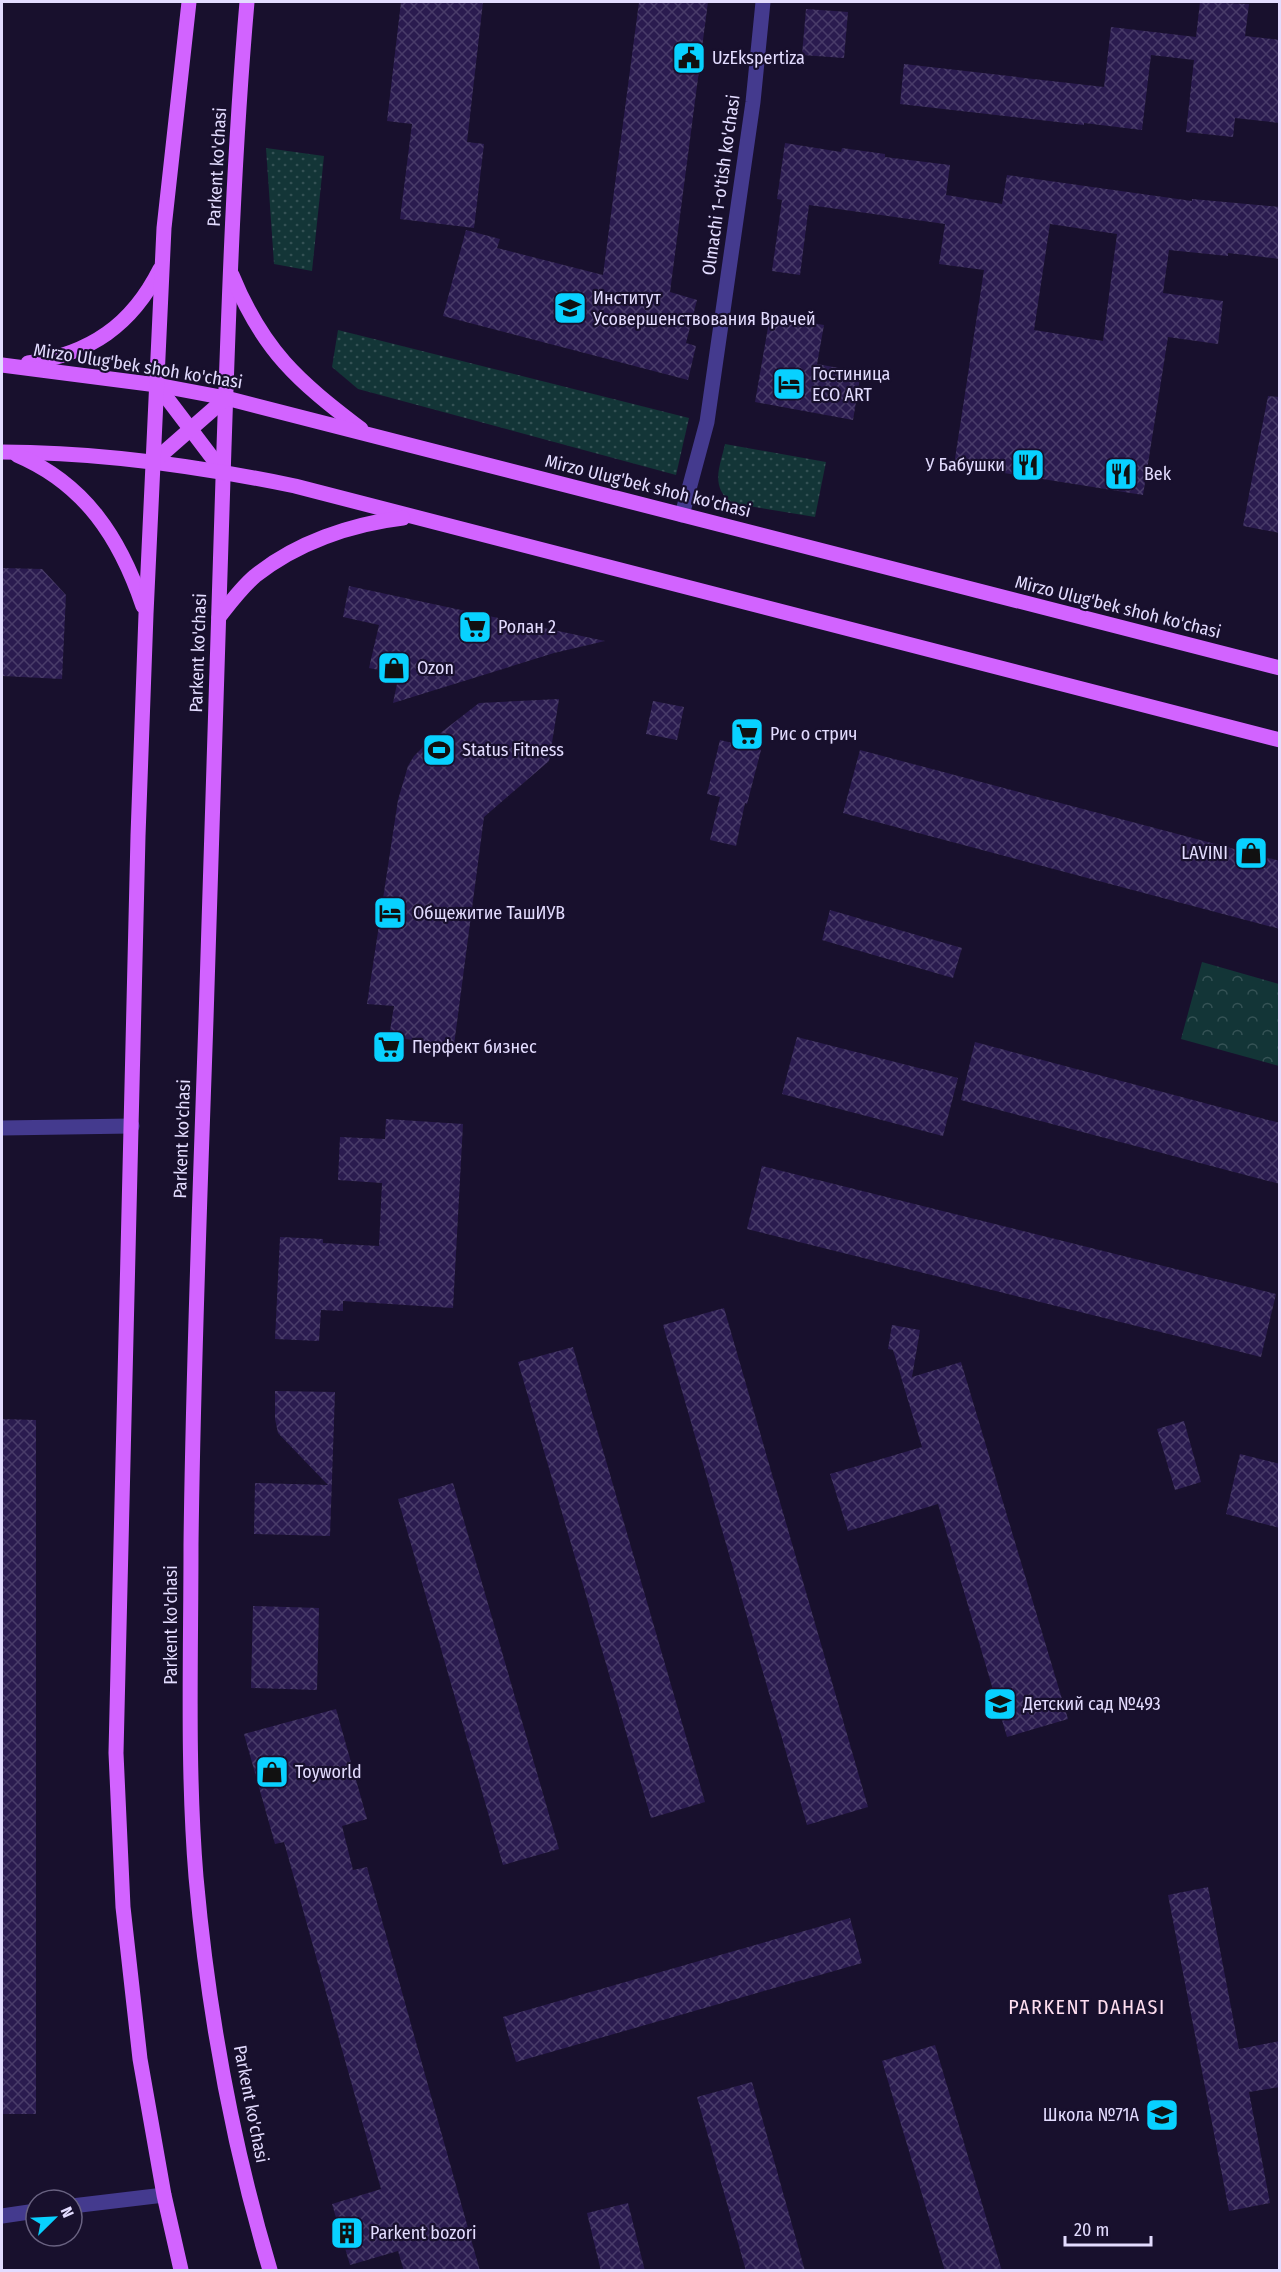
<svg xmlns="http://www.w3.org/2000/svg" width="1281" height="2272" viewBox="0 0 1281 2272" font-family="'Fira Sans Condensed',sans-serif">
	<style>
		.grass { fill: url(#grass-dots) }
		.forest { fill: url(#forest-crowns) }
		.building { fill: url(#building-cross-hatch); fill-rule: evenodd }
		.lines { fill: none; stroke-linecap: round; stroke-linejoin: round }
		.minor { stroke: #443a8e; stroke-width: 15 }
		.primary { stroke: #d263ff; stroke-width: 15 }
		.labels { text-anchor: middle; stroke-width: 4.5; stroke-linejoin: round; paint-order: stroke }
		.poi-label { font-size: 18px; fill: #e3dcff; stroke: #18102d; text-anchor: start }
		.street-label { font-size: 18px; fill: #e3dcff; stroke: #18102d }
		.neighbourhood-label { font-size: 20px; letter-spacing: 1.5px; fill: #ffdef0; stroke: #18102d }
	</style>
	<defs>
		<pattern id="grass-dots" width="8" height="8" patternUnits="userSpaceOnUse" patternTransform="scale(1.5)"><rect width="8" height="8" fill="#133537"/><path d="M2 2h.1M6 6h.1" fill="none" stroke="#355255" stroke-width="1.8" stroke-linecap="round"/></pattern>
		<pattern id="forest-crowns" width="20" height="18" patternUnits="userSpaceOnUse" patternTransform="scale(1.5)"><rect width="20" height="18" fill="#133537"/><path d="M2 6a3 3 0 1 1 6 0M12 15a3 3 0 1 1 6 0" fill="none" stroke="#355255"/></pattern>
		<pattern id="building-cross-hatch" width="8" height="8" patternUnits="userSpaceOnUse" patternTransform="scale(1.5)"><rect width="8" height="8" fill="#2a1b4f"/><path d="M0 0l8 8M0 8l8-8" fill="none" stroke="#493c69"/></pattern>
	</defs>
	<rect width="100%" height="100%" fill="#18102d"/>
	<g class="grass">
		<polygon points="266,148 324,156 312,271 274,264"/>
		<polygon points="338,330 689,418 676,475 358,389 332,367"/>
		<path d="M 725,444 L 826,462 L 815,517 L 731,503 C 710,485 720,467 725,444 Z"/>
	</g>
	<polygon class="forest" points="1202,962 1279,984 1279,1066 1181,1039"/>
	<g class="building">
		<polygon points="401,2 483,2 467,142 484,144 474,228 400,219 412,124 387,121"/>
		<polygon points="639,2 708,2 670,292 697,300 686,343 696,346 688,380 443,316 466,230 500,239 497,248 603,275"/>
		<polygon points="1200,2 1249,4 1245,36 1280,40 1280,123 1235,118 1233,137 1186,132 1194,60 1151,55 1142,130 1084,123 1084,125 900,104 904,64 1104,87 1111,27 1196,37"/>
		<polygon points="806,9 848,12 844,58 802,55"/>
		<path d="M 785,143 L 841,152 L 842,148 L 885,154 L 885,157 L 950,165 L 946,195 L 1002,204 L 1007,175 L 1192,201 L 1192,199 L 1280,207 L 1280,259 L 1228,253 L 1228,256 L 1169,250 L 1163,293 L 1223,301 L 1218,344 L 1168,337 L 1143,495 L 954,465 L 984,270 L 939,264 L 945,224 L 809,205 L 800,275 L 772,271 L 782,200 L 777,199 ZM 1050,224 L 1117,234 L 1103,341 L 1034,330 Z"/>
		<polygon points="770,316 824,325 817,364 861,372 853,420 755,402"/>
		<polygon points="1268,396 1280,397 1280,533 1243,526"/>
		<polygon points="2,568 42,569 66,595 62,679 2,676"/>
		<polygon points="349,586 605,641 554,653 393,703 399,674 369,668 379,625 343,617"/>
		<polygon points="559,699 549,761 484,817 454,1045 389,1037 394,1006 367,1004 398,800 408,766 414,756 425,745 479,703"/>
		<polygon points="653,701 684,707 677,740 646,734"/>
		<polygon points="720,740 761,750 747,804 745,803 736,846 710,840 720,797 707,794"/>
		<polygon points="860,750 1280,861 1280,929 843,813"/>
		<polygon points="830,910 962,948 953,978 822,940"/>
		<polygon points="797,1037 958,1078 943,1136 782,1094"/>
		<polygon points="975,1042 1280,1123 1280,1184 961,1100"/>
		<polygon points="386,1119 463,1124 453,1308 343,1301 343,1311 321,1310 319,1341 275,1339 280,1237 323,1239 323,1243 379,1246 382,1183 338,1180 340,1137 385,1139"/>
		<polygon points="762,1166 1276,1294 1261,1357 747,1229"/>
		<polygon points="724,1308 868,1807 807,1825 663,1325"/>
		<polygon points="892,1325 920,1330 912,1377 961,1362 1068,1719 1007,1737 938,1504 848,1531 830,1474 922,1447 893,1350 888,1349"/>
		<polygon points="573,1347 705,1802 651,1818 518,1362"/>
		<polygon points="275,1391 335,1392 330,1536 254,1534 255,1483 328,1485 278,1433 275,1419"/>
		<polygon points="2,1419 36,1420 36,2114 2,2114"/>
		<polygon points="1184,1421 1201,1482 1175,1490 1157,1429"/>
		<polygon points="1240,1454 1280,1464 1280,1528 1226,1514"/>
		<polygon points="453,1483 559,1849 503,1865 398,1499"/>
		<polygon points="253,1606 319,1608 317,1690 251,1688"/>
		<polygon points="336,1709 367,1819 342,1826 353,1870 367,1867 480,2271 404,2271 398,2251 350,2265 332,2204 381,2189 284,1842 275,1844 244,1734"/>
		<polygon points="1208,1887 1239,2049 1280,2041 1280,2087 1249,2092 1270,2203 1229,2211 1168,1895"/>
		<polygon points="850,1918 862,1963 516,2062 503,2017"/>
		<polygon points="935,2045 1002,2271 945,2271 882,2061"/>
		<polygon points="752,2082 805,2271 746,2271 697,2097"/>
		<polygon points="628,2203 645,2271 601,2271 587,2213"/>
	</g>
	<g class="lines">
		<g class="minor">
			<polyline points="682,515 707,422 753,102 763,2"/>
			<polyline points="2,1128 132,1126"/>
			<polyline points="72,2206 164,2195"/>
			<polyline points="2,2216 36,2211"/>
		</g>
		<g class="primary">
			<path d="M 247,2 C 234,150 229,299 224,447 C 218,638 212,829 206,1019 C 200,1195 193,1370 191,1545 C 191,1656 187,1767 196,1877 C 208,2010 232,2143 270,2270"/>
			<path d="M 232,275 C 263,351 298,381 361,429"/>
			<path d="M 28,363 C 90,354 132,325 160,269"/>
			<polyline points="2,365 157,385 226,398 1280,668"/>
			<polyline points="157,385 223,472"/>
			<path d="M 2,452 C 101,452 198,466 295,486 L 1280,740"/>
			<path d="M 17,455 C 85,484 120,538 143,606"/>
			<polyline points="153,462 226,398"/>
			<path d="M 219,617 C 230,603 241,588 255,576 C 296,543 351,524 403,518"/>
			<polyline points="181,2270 164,2195 140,2059 123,1907 116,1753 138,836 146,614 164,228 189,2"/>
		</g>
	</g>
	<defs>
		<symbol id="civic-square" viewBox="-11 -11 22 22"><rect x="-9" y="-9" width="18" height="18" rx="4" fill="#08d1ff" stroke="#18102d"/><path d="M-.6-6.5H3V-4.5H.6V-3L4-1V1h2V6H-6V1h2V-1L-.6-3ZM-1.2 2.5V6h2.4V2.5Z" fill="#111"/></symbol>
		<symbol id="university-square" viewBox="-11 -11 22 22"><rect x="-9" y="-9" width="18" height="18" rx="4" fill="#08d1ff" stroke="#18102d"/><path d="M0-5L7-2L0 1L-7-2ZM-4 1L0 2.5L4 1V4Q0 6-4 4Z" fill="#111"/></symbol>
		<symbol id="hotel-square" viewBox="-11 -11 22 22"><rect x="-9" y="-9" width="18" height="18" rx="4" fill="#08d1ff" stroke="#18102d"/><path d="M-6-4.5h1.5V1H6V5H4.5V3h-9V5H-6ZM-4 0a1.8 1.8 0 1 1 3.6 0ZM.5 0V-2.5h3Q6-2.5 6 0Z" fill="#111"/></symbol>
		<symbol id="restaurant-square" viewBox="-11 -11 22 22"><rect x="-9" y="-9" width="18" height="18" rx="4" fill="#08d1ff" stroke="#18102d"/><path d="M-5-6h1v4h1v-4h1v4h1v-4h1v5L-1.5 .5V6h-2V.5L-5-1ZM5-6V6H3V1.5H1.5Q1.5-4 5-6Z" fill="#111"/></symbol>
		<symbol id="supermarket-square" viewBox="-11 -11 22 22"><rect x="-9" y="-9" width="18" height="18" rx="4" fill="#08d1ff" stroke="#18102d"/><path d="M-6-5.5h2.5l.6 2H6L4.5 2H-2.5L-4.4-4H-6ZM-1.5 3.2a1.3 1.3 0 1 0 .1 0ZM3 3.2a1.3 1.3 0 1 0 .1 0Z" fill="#111"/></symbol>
		<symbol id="shop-square" viewBox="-11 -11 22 22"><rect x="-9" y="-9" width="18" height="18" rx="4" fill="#08d1ff" stroke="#18102d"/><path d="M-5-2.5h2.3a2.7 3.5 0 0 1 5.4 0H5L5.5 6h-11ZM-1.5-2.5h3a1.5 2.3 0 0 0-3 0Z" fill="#111"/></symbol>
		<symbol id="stadium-square" viewBox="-11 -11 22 22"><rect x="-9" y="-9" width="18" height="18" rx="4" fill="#08d1ff" stroke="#18102d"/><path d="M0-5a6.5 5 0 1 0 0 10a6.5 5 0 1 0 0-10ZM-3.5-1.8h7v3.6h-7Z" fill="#111"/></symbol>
		<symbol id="school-square" viewBox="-11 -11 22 22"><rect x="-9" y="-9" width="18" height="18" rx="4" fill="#08d1ff" stroke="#18102d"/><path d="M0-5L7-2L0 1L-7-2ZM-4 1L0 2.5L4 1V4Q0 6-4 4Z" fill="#111"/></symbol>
		<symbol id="building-square" viewBox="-11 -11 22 22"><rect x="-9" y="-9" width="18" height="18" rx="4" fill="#08d1ff" stroke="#18102d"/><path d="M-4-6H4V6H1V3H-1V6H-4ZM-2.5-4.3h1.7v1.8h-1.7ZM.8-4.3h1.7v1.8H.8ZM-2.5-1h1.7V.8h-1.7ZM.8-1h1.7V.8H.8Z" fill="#111"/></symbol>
	</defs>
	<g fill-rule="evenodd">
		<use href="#civic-square" x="670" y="39" width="38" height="38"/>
		<use href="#university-square" x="551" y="289" width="38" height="38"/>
		<use href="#hotel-square" x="770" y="365" width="38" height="38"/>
		<use href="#restaurant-square" x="1009" y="446" width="38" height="38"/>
		<use href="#restaurant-square" x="1102" y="455" width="38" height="38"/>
		<use href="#supermarket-square" x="456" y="608" width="38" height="38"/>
		<use href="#shop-square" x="375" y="649" width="38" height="38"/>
		<use href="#supermarket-square" x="728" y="715" width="38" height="38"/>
		<use href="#stadium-square" x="420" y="731" width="38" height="38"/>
		<use href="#shop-square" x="1232" y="834" width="38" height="38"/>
		<use href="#hotel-square" x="371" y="894" width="38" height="38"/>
		<use href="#supermarket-square" x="370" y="1028" width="38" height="38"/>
		<use href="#school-square" x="981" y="1685" width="38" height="38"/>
		<use href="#shop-square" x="253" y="1753" width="38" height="38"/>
		<use href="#school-square" x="1143" y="2096" width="38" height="38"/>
		<use href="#building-square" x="328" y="2214" width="38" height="38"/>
	</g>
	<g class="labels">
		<g class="poi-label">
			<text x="712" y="64">UzEkspertiza</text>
			<text x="593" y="304">Институт<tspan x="593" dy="21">Усовершенствования Врачей</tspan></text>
			<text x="812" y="380">Гостиница<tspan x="812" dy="21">ECO ART</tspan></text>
			<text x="1005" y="471" text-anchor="end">У Бабушки</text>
			<text x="1144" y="480">Bek</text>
			<text x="498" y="633">Ролан 2</text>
			<text x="417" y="674">Ozon</text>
			<text x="770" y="740">Рис о стрич</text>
			<text x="462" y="756">Status Fitness</text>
			<text x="1228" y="859" text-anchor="end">LAVINI</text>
			<text x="413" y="919">Общежитие ТашИУВ</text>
			<text x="412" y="1053">Перфект бизнес</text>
			<text x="1023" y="1710">Детский сад №493</text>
			<text x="295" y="1778">Toyworld</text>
			<text x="1139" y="2121" text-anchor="end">Школа №71А</text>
			<text x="370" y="2239">Parkent bozori</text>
		</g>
		<g class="street-label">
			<text transform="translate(217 167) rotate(-87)" y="6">Parkent ko'chasi</text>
			<text transform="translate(721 185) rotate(-82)" y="6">Olmachi 1-o'tish ko'chasi</text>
			<text transform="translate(138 366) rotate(9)" y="6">Mirzo Ulug'bek shoh ko'chasi</text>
			<text transform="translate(648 486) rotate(14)" y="6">Mirzo Ulug'bek shoh ko'chasi</text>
			<text transform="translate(1118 607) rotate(14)" y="6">Mirzo Ulug'bek shoh ko'chasi</text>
			<text transform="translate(198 653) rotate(-88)" y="6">Parkent ko'chasi</text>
			<text transform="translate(182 1139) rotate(-88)" y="6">Parkent ko'chasi</text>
			<text transform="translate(171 1625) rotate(-90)" y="6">Parkent ko'chasi</text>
			<text transform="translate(251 2104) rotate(79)" y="6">Parkent ko'chasi</text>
		</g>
		<g class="neighbourhood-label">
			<text x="1087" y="2014">PARKENT DAHASI</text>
		</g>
	</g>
	<rect width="1281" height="2272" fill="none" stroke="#e3dcff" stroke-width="6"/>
	<g transform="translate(54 2218) rotate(66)"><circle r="28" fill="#18102d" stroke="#696281" stroke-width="1.5"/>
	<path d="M0-4.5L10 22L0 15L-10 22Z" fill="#08d1ff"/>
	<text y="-9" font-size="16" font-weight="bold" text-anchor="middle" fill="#e3dcff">N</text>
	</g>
	<path d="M1065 2236v9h86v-9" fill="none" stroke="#e3dcff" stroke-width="3"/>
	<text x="1074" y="2236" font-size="18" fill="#e3dcff" stroke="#18102d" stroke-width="4.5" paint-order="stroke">20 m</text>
</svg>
